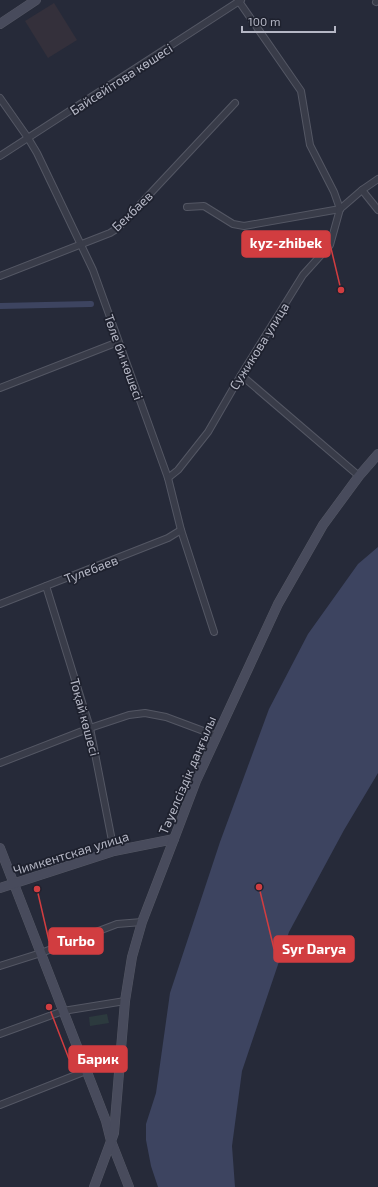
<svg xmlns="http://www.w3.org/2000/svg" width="378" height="1187" viewBox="0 0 378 1187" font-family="'Exo 2',sans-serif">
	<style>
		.medical { fill: #34303b }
		.green { fill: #2c3a3e }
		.water { fill: #3d4460 }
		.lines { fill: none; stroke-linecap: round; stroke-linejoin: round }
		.canal { stroke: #3d4460; stroke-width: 6 }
		.street-casing { stroke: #545764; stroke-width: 8 }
		.secondary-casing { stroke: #545764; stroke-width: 10 }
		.street { stroke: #393c49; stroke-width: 6 }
		.secondary { stroke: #484b5c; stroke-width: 9 }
		.labels { text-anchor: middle; stroke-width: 3.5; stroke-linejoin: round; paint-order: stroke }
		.street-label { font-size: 13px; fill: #b5b7c5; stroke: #1e212e }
		.leader { fill: none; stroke: #d13d40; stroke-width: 1.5 }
		.callout-dot { fill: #d13d40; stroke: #1e212e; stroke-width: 1.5 }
		.callout { fill: #d13d40; stroke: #d13d40; stroke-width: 1.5 }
		.callout-label { font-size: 14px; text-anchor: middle; font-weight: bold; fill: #fff }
	</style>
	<rect width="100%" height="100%" fill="#262a39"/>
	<polygon class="medical" points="54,3 77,40 48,58 25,21"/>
	<polygon class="green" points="107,1014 109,1023 90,1026 89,1017"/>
	<polygon class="water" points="378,547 378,773 344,830 289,932 242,1071 232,1146 235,1187 158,1187 151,1166 146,1140 146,1124 156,1093 170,993 220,842 269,709 308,634 358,564"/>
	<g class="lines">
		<polyline class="canal" points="0,306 91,304"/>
		<defs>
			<g id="street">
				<polyline points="238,0 301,91 310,145 334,192 340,209"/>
				<polyline points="376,2 377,0"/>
				<polyline points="0,98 28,138 37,153 93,270 168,478 181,530 214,632"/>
				<polyline points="0,156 241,0"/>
				<polyline points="362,190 378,210"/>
				<polyline points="187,207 204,206 233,224 244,226 340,209"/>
				<polyline points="340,209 362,190 378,179"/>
				<polyline points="0,276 110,233 118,228 235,103"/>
				<polyline points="241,375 359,476"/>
				<polyline points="0,388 118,342"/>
				<polyline points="168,478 178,470 208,432 241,375 303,275 330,245 340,209"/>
				<polyline points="46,586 90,728 114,851"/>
				<polyline points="0,604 168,538 181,530"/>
				<polyline points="0,763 90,728 129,715 145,713 166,717 217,736"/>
				<polyline points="0,966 41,953 117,924 142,922"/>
				<polyline points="0,1034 63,1011 125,1001"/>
				<polyline points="0,1105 86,1071"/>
			</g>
			<g id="secondary">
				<polyline points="0,24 36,0"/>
				<polyline points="0,848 106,1121 111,1141 129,1187"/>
				<polyline points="0,888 114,851 174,839"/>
				<polyline points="94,1187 114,1133 125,1001 132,957 142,922 174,839 196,781 278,604 323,525 359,476 378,454"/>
			</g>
		</defs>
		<use href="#street" class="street-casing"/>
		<use href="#secondary" class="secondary-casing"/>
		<use href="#street" class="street"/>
		<use href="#secondary" class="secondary"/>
	</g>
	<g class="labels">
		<g class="street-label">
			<text transform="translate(121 79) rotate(-33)" y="5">Байсейітова көшесі</text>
			<text transform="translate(132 211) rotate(-44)" y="5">Бекбаев</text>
			<text transform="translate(259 346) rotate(-58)" y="5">Сужикова улица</text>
			<text transform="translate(124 357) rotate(70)" y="5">Төле би көшесі</text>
			<text transform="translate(91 569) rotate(-21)" y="5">Тулебаев</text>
			<text transform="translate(85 717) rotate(75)" y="5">Тоқай көшесі</text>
			<text transform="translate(187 775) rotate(-67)" y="5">Тәуелсіздік даңғылы</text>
			<text transform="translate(71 853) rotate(-17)" y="5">Чимкентская улица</text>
		</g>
	</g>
	<path class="leader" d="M341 290L330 244M37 889L49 941M259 887L274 949M49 1007L69 1059"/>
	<g class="callout-dot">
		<circle cx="341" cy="290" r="4"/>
		<circle cx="37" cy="889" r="4"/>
		<circle cx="259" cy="887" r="4"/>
		<circle cx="49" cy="1007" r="4"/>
	</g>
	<g class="callout">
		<rect x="242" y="231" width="88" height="26" rx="4"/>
		<rect x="49" y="928" width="54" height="26" rx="4"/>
		<rect x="274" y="936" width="80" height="26" rx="4"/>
		<rect x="69" y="1046" width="58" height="26" rx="4"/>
	</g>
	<g class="callout-label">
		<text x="286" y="248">kyz-zhibek</text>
		<text x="76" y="946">Turbo</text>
		<text x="314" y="954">Syr Darya</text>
		<text x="98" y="1064">Барик</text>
	</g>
	<path d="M242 26v6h93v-6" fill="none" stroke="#b5b7c5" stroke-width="2"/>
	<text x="248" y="26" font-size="12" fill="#b5b7c5" stroke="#1e212e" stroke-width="3" paint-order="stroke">100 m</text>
</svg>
